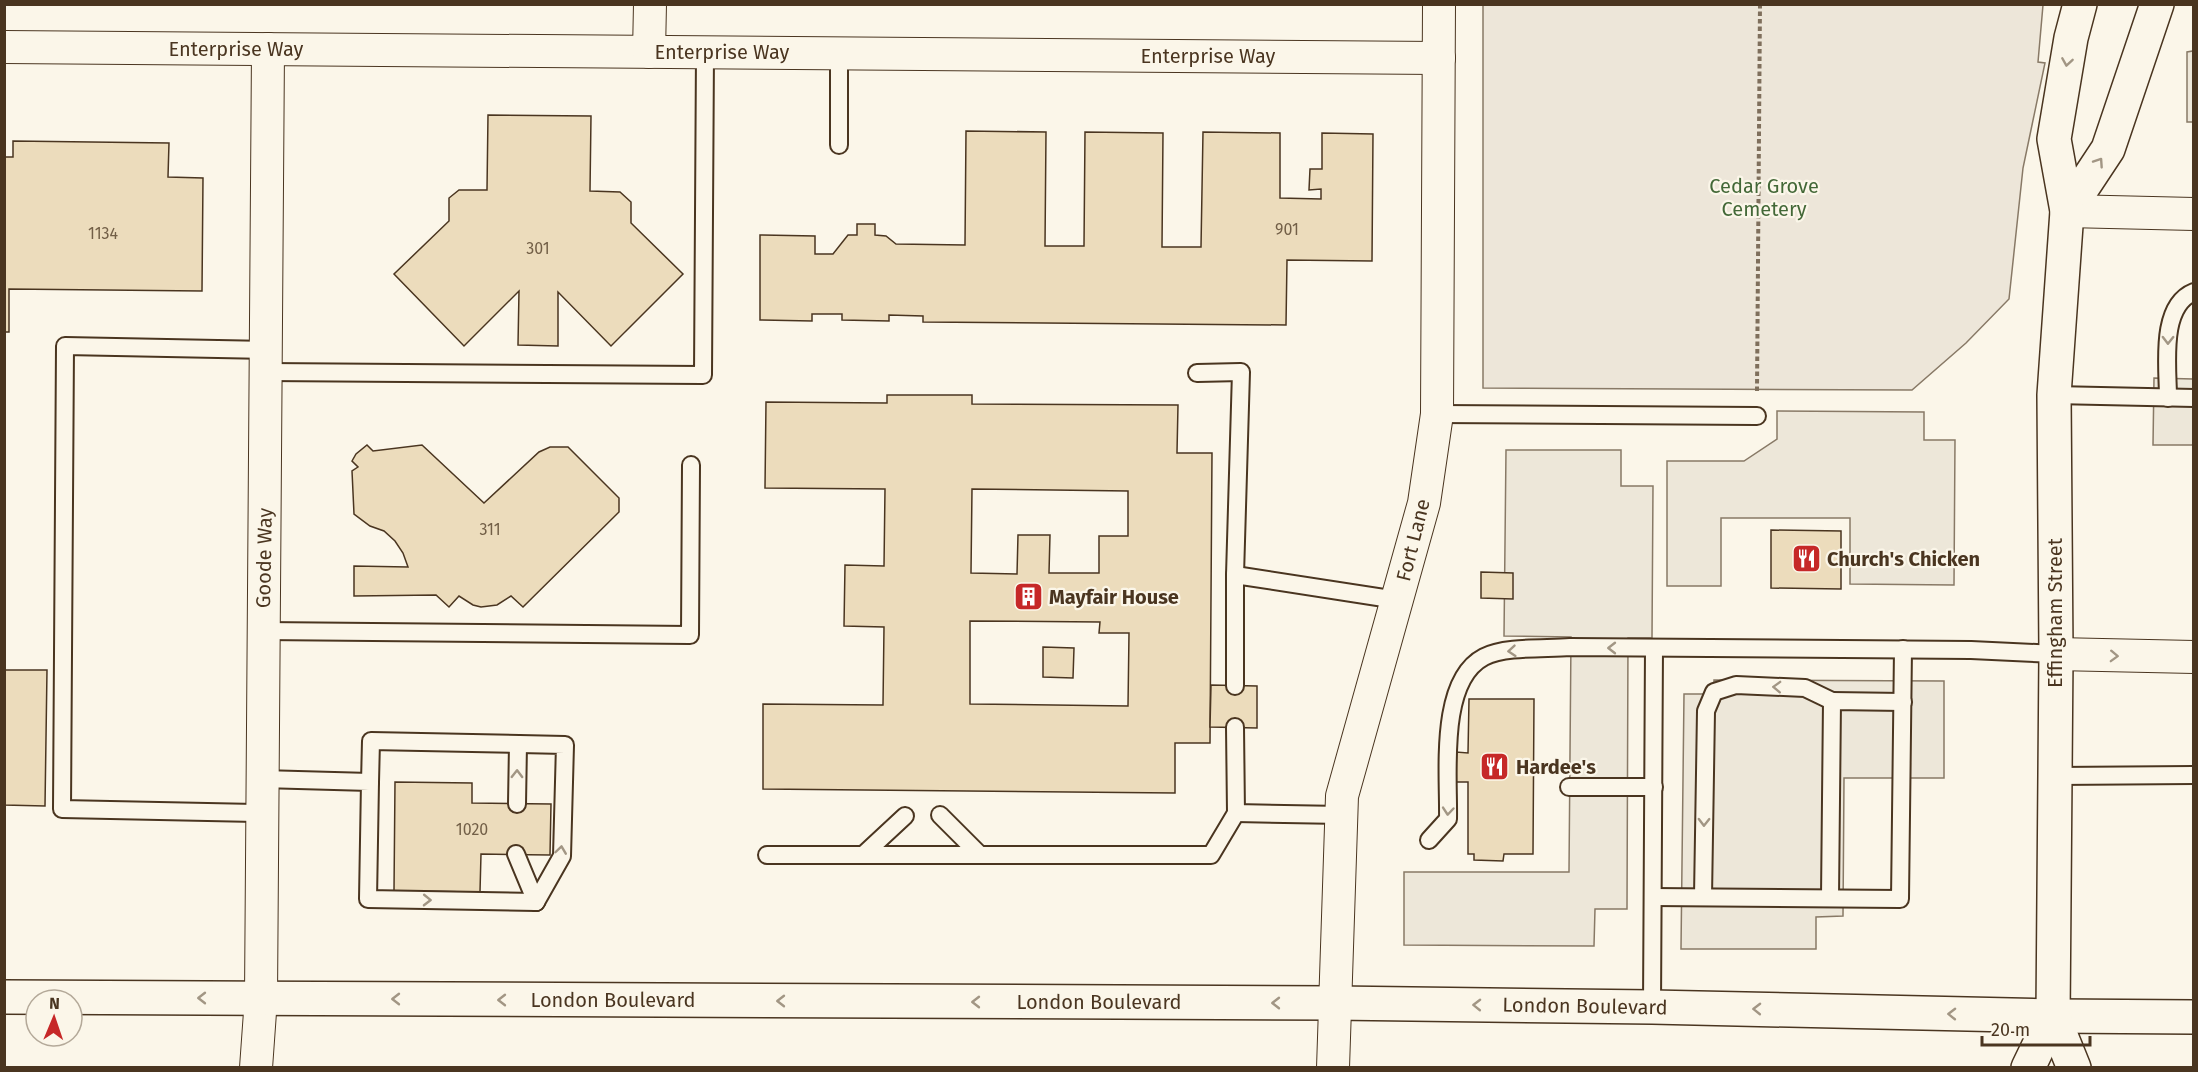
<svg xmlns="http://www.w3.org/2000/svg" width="2198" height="1072" viewBox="0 0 2198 1072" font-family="'Fira Sans',sans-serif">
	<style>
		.green { fill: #ede6d9; stroke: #887966; stroke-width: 1.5 }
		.parking { fill: #ede7d9; stroke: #887966; stroke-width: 1.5 }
		.building { fill: #ecdcbc; stroke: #4a3520; stroke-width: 1.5; fill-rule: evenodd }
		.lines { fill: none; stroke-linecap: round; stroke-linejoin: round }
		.service-casing { stroke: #4a3520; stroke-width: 20 }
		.minor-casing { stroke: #4a3520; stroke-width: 34 }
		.tertiary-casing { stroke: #4a3520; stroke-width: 36 }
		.secondary-casing { stroke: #4a3520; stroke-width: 36 }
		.primary-casing { stroke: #4a3520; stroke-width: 36 }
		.path { stroke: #7f6f5c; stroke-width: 4; stroke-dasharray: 4.5 3; stroke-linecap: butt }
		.service { stroke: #fbf6e9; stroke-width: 16 }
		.minor { stroke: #fbf6e9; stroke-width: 32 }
		.tertiary { stroke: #fbf6e9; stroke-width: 33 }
		.secondary { stroke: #fbf6e9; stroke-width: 33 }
		.primary { stroke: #fbf6e9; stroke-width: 33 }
		.oneway { stroke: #a29684 }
		.labels { text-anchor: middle; stroke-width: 4.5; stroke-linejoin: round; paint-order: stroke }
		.number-label { font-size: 16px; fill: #725f47 }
		.street-label { font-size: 20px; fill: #4a3520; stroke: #fbf6e9 }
		.park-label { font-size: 20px; fill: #436837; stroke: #fbf6e9 }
		.poi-label { font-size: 20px; font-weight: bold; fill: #4a3520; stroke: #fbf6e9; text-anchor: start }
	</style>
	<rect width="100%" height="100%" fill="#fbf6e9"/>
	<polygon class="green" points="1483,5 2043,5 2038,62 2045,63 2023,168 2009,299 1966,343 1912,390 1483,388"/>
	<g class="parking">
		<polygon points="2193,51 2193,122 2187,122 2187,52"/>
		<polygon points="2154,378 2193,379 2193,445 2153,445"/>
		<polygon points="1777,411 1924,412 1924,440 1955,440 1954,585 1850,584 1850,518 1721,518 1721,586 1667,586 1667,461 1744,461 1777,439"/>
		<polygon points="1506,450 1621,450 1621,486 1653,486 1652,638 1628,638 1627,909 1595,909 1594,946 1404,945 1404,872 1569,872 1571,637 1504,636"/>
		<polygon points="1714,680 1944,681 1944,778 1844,778 1843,916 1816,917 1816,949 1681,949 1684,694 1714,694"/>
	</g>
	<g class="building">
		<polygon points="488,115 591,116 590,191 620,192 631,202 631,223 683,274 611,346 558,292 558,346 518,345 519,291 464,346 394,274 449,221 449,198 459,190 487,190"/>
		<polygon points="966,131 1046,132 1045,246 1084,246 1085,132 1163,133 1162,247 1201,247 1203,132 1280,133 1280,198 1321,199 1321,189 1309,190 1310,169 1322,169 1322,133 1373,134 1372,261 1287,260 1286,325 923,322 923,316 889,315 889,321 842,320 842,314 812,314 812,321 760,320 760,235 815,236 815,254 833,254 848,235 857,235 857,224 875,224 875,235 886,236 896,244 965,245"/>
		<polygon points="13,141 169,143 168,177 203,178 202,291 9,289 9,332 4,332 4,157 13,157"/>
		<path d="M 887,395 L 972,395 L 972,404 L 1178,405 L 1177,453 L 1212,453 L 1210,743 L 1175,743 L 1175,793 L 763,789 L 763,704 L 883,705 L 884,627 L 844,626 L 845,565 L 884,566 L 885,489 L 765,488 L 766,402 L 887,403 ZM 972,489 L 1128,491 L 1128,536 L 1099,536 L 1099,573 L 1049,573 L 1050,535 L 1018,535 L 1017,574 L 971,573 ZM 970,621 L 1100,622 L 1099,633 L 1129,633 L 1128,706 L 970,704 Z"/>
		<polygon points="367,445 373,451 422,445 484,503 539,452 550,447 568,447 619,498 619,512 523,607 511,596 497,605 481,607 473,605 459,596 449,607 436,595 354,596 354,566 408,567 403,553 395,541 384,531 370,526 354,514 352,471 358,467 352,461 356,454"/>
		<polygon points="1771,530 1841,531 1841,589 1771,588"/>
		<polygon points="1481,572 1513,573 1513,599 1481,598"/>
		<polygon points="1043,647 1074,648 1073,678 1043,677"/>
		<polygon points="4,670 47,670 45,806 4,805"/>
		<polygon points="1211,685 1257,686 1257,728 1210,727"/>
		<polygon points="1469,699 1534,699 1533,854 1504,854 1503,861 1474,860 1474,854 1468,854 1468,782 1456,782 1456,752 1468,753"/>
		<polygon points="395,782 472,783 472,803 551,804 550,855 481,854 480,892 394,891"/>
	</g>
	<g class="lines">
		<defs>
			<g id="service">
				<polyline points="839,145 839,53"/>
				<polyline points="266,372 703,375 705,52"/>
				<polyline points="1197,373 1241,372 1235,575"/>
				<polyline points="2054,395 2194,398"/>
				<path d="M 2168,398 C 2168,367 2159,306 2194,292"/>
				<polyline points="1437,414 1757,416"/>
				<polyline points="263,631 690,635 691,465"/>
				<polyline points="1235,686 1235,575 1397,600"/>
				<polyline points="1235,727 1236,813 1342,815"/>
				<polyline points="2055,776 2194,775"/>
				<polyline points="262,779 370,782 368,899 536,902"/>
				<polyline points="370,782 371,741 565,745 562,856 536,902"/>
				<polyline points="1569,787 1654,787"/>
				<polyline points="517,804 518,744"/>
				<polyline points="262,813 62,809 65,346 265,350"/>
				<polyline points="940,815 980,855"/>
				<path d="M 1429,840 L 1448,819 C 1449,775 1438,681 1484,657 C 1505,646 1546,649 1570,647 L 1971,650 L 2056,654"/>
				<polyline points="516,854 536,902"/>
				<polyline points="767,855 1211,855 1236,813"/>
				<polyline points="863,855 905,816"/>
				<polyline points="1653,897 1900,899 1903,649"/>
				<polyline points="1703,897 1706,711 1714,692 1736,685 1805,688 1832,701"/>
				<polyline points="1830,898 1832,701 1903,702"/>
				<polyline points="1652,1007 1654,648"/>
			</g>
			<g id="minor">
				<polyline points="4,47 1439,58"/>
				<polyline points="649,52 650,4"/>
				<polyline points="2067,211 2194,214"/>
				<polyline points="2056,654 2194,657"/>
				<polyline points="256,1068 261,998 268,49"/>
				<polyline points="1333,1068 1342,796 1424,503 1437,414 1439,4"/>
			</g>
			<polyline id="tertiary" points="2053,1016 2194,1017"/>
			<g id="secondary">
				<polyline points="2067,211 2108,149 2157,4"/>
				<polyline points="2053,1016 2056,654 2054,395 2067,211 2054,139 2071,38 2080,4"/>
			</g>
			<g id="primary">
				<polyline points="4,997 1335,1003 1652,1007 2053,1016"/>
				<polyline points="2053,1016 2074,1068"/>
				<polyline points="2028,1068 2053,1016"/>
			</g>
		</defs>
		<use href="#service" class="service-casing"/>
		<use href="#minor" class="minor-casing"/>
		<use href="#tertiary" class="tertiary-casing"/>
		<use href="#secondary" class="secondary-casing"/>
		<use href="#primary" class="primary-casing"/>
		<polyline class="path" points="1757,391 1760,4"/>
		<use href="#service" class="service"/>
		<use href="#minor" class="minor"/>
		<use href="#tertiary" class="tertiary"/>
		<use href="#secondary" class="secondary"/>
		<use href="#primary" class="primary"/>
	</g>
	<defs><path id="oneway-chevron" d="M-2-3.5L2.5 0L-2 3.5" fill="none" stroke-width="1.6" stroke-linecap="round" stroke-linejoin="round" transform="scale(1.5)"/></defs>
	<g class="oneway">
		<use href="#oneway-chevron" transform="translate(2067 62) rotate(99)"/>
		<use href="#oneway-chevron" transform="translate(2099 162) rotate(-56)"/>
		<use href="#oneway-chevron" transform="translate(2168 340) rotate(91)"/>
		<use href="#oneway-chevron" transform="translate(1612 648) rotate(-180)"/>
		<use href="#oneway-chevron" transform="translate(1512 651) rotate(175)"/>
		<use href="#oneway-chevron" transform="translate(2114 656) rotate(2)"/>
		<use href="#oneway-chevron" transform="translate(1777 687) rotate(-178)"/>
		<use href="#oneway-chevron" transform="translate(517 774) rotate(-89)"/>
		<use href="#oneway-chevron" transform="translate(1448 811) rotate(95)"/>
		<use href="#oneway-chevron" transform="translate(1704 822) rotate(91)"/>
		<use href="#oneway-chevron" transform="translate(561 850) rotate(-82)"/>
		<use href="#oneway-chevron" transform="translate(427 900) rotate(1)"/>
		<use href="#oneway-chevron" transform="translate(202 998) rotate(-180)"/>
		<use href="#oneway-chevron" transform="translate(396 999) rotate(-180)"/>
		<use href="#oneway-chevron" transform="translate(502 1000) rotate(-180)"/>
		<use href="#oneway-chevron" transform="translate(781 1001) rotate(-180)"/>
		<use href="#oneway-chevron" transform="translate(976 1002) rotate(-180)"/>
		<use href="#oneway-chevron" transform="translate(1276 1003) rotate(-180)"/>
		<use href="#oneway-chevron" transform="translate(1477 1005) rotate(-179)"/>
		<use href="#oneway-chevron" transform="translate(1757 1009) rotate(-179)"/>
		<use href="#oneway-chevron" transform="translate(1952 1014) rotate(-179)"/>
	</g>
	<defs>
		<symbol id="restaurant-square" viewBox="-11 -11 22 22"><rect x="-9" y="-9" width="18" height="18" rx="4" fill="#c62828" stroke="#fbf6e9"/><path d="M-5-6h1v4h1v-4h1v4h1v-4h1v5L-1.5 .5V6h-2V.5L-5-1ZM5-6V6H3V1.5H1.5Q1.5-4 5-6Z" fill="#fff"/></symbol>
		<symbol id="building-square" viewBox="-11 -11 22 22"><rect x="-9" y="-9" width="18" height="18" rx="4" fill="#c62828" stroke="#fbf6e9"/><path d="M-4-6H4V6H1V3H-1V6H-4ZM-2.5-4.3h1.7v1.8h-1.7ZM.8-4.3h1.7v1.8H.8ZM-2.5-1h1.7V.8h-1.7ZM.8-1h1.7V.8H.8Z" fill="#fff"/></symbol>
	</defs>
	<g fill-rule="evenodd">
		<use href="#restaurant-square" x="1790" y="542" width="33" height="33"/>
		<use href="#building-square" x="1012" y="580" width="33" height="33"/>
		<use href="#restaurant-square" x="1478" y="750" width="33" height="33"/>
	</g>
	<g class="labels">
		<g class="number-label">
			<text x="1287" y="235">901</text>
			<text x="103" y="239">1134</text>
			<text x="538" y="254">301</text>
			<text x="490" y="535">311</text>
			<text x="472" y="835">1020</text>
		</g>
		<g class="street-label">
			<text x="236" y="56">Enterprise Way</text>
			<text x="722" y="59">Enterprise Way</text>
			<text x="1208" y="63">Enterprise Way</text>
			<text transform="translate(1413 540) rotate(-76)" y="7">Fort Lane</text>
			<text transform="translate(264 558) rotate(-89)" y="7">Goode Way</text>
			<text transform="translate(2055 613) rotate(-90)" y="7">Effingham Street</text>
			<text x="613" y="1007">London Boulevard</text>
			<text x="1099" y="1009">London Boulevard</text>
			<text transform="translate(1585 1006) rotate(1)" y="7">London Boulevard</text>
		</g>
		<g class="park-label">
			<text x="1764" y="193">Cedar Grove<tspan x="1764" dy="23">Cemetery</tspan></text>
		</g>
		<g class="poi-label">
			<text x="1827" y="566">Church's Chicken</text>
			<text x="1049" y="604">Mayfair House</text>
			<text x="1516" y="774">Hardee's</text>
		</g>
	</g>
	<rect width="2198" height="1072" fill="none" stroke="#4a3520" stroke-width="12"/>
	<g transform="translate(54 1018) rotate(2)"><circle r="28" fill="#fbf6e9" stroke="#b4a999" stroke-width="1.5"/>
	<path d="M0-4.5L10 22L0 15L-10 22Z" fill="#c62828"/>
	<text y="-9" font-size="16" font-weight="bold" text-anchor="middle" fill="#4a3520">N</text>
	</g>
	<path d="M1982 1036v9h108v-9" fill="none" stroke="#4a3520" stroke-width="3"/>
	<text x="1991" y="1036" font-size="18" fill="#4a3520" stroke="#fbf6e9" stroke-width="4.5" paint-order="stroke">20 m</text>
</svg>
